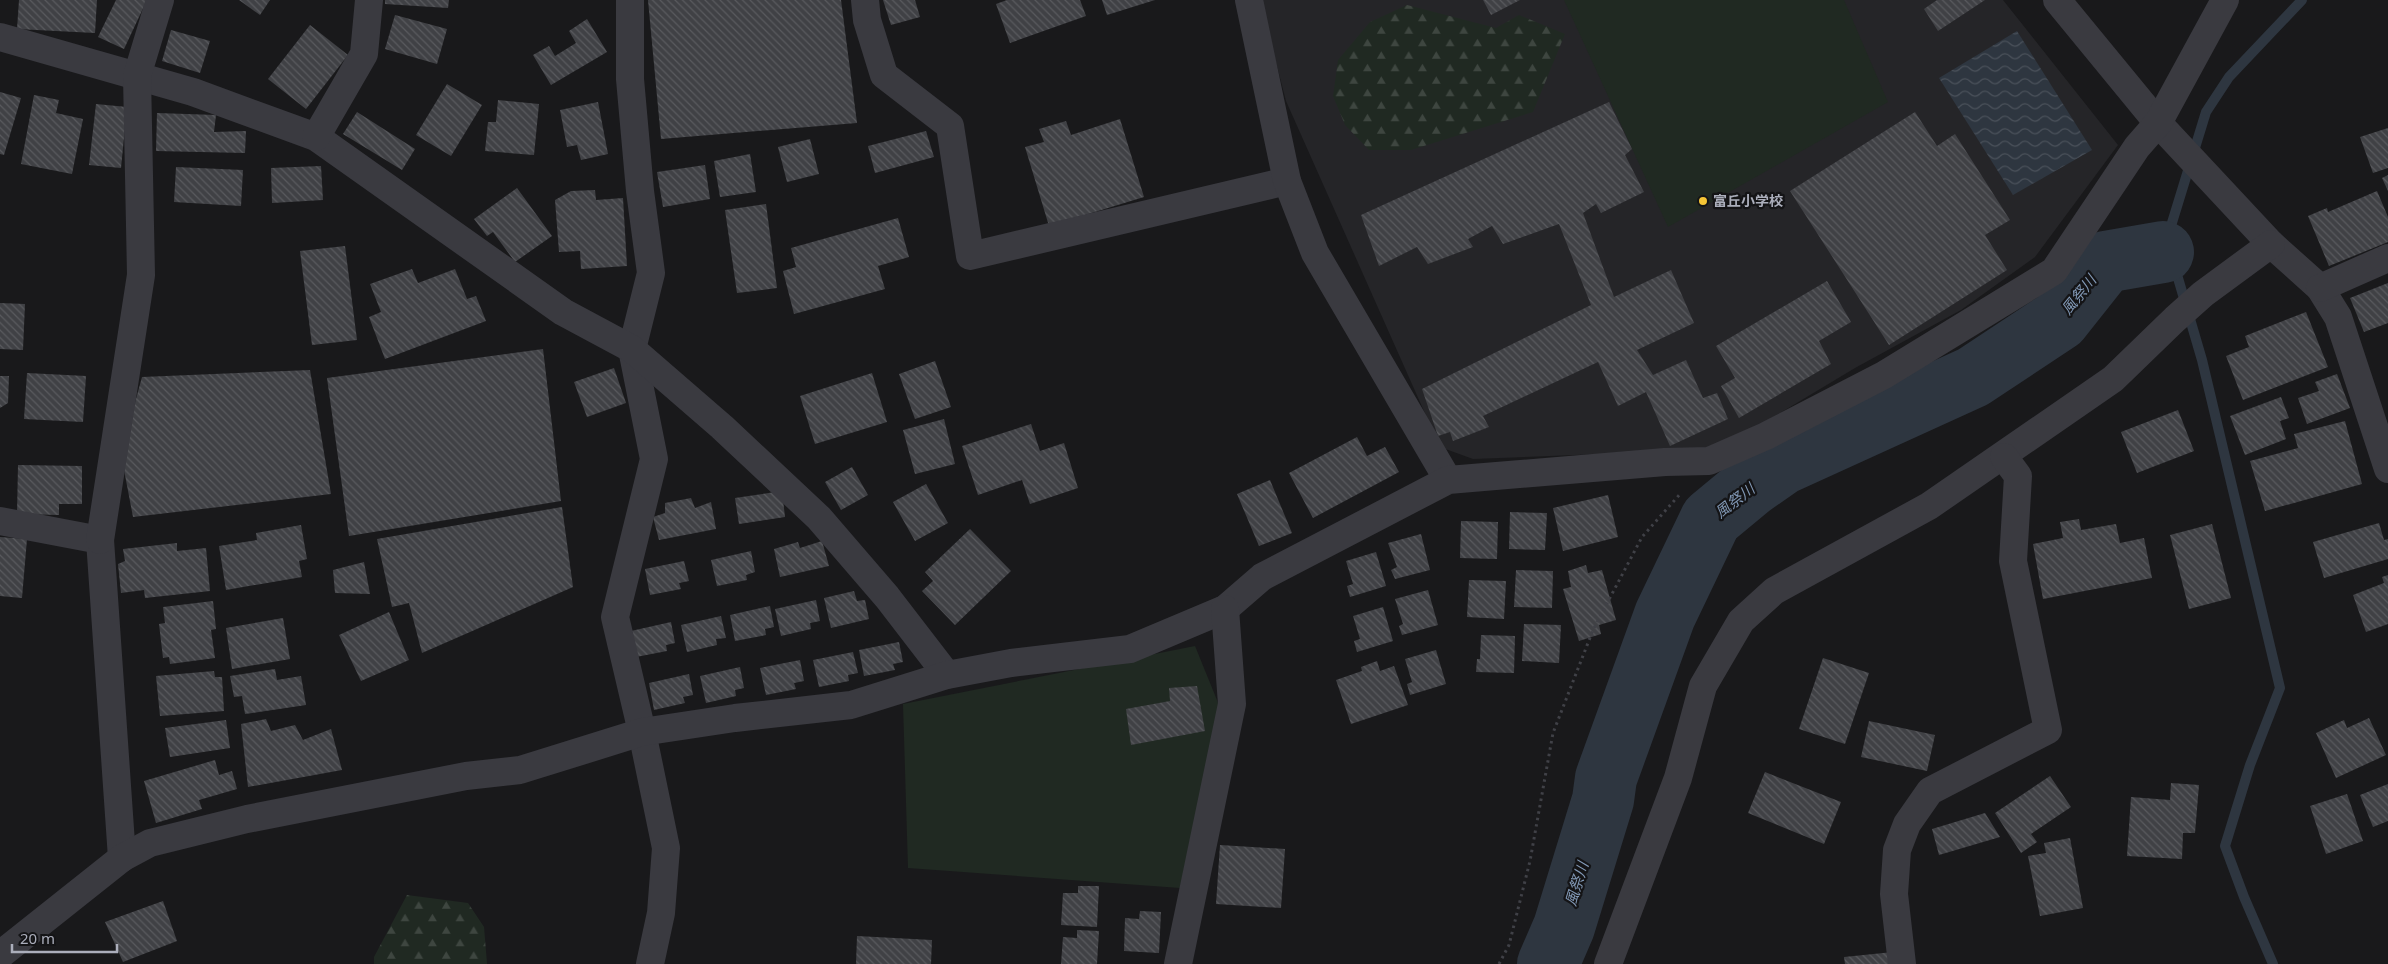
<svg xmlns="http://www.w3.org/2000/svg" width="2388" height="964" viewBox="0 0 2388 964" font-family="'Noto Sans','Noto Sans JP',sans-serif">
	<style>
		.built { fill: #252528 }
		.grass { fill: #202922 }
		.forest { fill: url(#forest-firs) }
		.water { fill: url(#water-waves) }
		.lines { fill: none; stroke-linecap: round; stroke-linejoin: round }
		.stream { stroke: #2e3640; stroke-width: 10 }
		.river { stroke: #2e3640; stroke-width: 62 }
		.building { fill: url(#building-back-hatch) }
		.path { stroke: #404147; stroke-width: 3; stroke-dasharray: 2.5 4; stroke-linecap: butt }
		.minor { stroke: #3a3a40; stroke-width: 28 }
		.poi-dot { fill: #f5c536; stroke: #141416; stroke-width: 2 }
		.labels { text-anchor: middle; stroke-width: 4.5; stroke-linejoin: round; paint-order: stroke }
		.poi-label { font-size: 14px; font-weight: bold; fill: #abaebb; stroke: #141416; text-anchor: start }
		.water-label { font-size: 15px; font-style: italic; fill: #8299b6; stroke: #141416 }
	</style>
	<defs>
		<pattern id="forest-firs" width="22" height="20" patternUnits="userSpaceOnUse" patternTransform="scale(1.25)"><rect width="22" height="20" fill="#202922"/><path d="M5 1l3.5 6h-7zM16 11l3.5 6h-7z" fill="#3e4640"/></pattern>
		<pattern id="water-waves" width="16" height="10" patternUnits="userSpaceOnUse" patternTransform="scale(1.25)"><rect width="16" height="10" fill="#2e3640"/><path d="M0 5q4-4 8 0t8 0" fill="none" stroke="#4a515a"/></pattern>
		<pattern id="building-back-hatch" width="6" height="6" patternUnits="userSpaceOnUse" patternTransform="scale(1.25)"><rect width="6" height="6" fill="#404145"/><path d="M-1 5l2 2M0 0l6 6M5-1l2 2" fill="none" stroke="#595a5e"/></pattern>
	</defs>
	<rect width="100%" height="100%" fill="#19191b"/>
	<polygon class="built" points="1260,0 2003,0 2118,145 2035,257 1961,310 1855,368 1740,437 1704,450 1473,459 1440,447 1286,101"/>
	<g class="grass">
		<polygon points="1564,0 1844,0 1888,102 1668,227"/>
		<polygon points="1195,646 1219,705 1180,888 908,868 903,704"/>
	</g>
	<g class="forest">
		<polygon points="1407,5 1496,28 1519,15 1565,34 1533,112 1411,150 1369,150 1345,125 1333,96 1338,60 1370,22"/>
		<polygon points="407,895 468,903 484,927 487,964 374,964 374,957"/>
	</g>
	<polygon class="water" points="2017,31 2092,150 2013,195 1939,78"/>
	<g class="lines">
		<polyline class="stream" points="2273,964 2244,897 2225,846 2250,765 2280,688 2202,360 2178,278 2163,252 2206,112 2229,77 2302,0"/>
		<polyline class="river" points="1548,964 1564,927 1603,800 1606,778 1665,615 1711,519 1752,485 1782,464 1973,377 2059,320 2105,262 2163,252"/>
	</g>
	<g class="building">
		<polygon points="19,0 97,0 95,33 17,29"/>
		<polygon points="116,0 147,0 124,49 98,37"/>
		<polygon points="239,0 270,0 260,15"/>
		<polygon points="385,0 449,0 448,8 385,4"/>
		<polygon points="648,0 841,0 857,123 661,139"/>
		<polygon points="883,0 915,0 920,17 891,25"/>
		<polygon points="1007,0 1080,0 1086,16 1010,43 996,4"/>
		<polygon points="1102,0 1155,0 1107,15"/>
		<polygon points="1483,0 1520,0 1491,15"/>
		<polygon points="1937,0 1985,0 1938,31 1924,9"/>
		<polygon points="395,15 447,29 437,64 385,49"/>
		<polygon points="587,19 607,52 551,85 533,55 549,46 555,56 576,43 569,31"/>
		<polygon points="310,25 348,55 306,109 268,79"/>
		<polygon points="171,30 210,41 200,73 162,61"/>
		<polygon points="447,84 482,105 451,156 416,135"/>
		<polygon points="0,92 21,98 4,155 0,154"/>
		<polygon points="34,95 59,100 56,113 83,119 72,174 21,164"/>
		<polygon points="498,100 539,104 534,155 485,151 488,122 496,122"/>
		<polygon points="598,102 608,154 581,160 577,145 567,147 560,110"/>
		<polygon points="1609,102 1632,149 1625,155 1644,192 1601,213 1596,204 1583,213 1614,297 1671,270 1694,323 1637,350 1653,375 1686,360 1703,398 1717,393 1728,419 1670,446 1646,392 1618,406 1598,362 1483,416 1489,427 1453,441 1450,432 1438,436 1422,389 1591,305 1559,224 1503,244 1492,226 1468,239 1473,247 1428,264 1417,247 1379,266 1361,215"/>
		<polygon points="96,104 127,107 121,168 89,165"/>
		<polygon points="357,112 415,149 402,170 343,134"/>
		<polygon points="1915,112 1937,146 1955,134 2010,220 1985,235 2007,270 1889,345 1790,191"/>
		<polygon points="157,113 216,115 214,132 246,131 245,153 156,151"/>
		<polygon points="1120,119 1144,197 1049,226 1025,147 1044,142 1039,129 1066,121 1071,135"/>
		<polygon points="2388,128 2388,168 2373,173 2360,137"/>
		<polygon points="926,131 934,157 875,173 868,146"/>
		<polygon points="810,139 819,174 787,182 778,147"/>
		<polygon points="750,154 756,192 720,197 714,161"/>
		<polygon points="705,165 710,199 663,207 657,172"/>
		<polygon points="321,166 323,200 272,203 271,168"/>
		<polygon points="176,167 243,170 241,206 174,202"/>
		<polygon points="2388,175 2388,191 2382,178"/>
		<polygon points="517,188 552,236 515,262 493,232 487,236 474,219"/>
		<polygon points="595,190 596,200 623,198 627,266 581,269 580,251 559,252 555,200 571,191"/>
		<polygon points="2377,191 2388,217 2388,242 2329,266 2308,216 2327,208 2328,212"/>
		<polygon points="766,204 777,288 737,293 725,210"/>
		<polygon points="898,218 909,257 878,266 885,289 794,314 783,271 796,267 791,248"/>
		<polygon points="345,246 357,340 312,345 300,251"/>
		<polygon points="412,269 418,283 455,269 467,299 476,296 486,321 385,359 369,317 381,312 370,284"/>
		<polygon points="1827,281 1851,322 1819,341 1831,364 1739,418 1721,386 1735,378 1716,346"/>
		<polygon points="2388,283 2388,323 2364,332 2350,298"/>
		<polygon points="0,303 25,304 23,350 0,349"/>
		<polygon points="2306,312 2328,367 2243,400 2226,356 2249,347 2245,336"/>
		<polygon points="543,349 561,501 349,536 327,378"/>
		<polygon points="935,361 951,407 915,419 899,374"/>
		<polygon points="614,368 626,403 587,417 574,382"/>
		<polygon points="310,370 331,494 133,517 121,454 142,377"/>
		<polygon points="27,373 86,376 83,422 24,419"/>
		<polygon points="872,373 887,422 815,444 800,396"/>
		<polygon points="2337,374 2350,408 2307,424 2298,398 2319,391 2315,382"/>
		<polygon points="0,376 9,376 8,403 0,408"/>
		<polygon points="2281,397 2289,418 2280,421 2286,439 2245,455 2230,416"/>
		<polygon points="2178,410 2194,451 2137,473 2121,432"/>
		<polygon points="944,419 955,464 915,474 903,430"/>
		<polygon points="2345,421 2362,484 2265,511 2250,461 2298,448 2294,434"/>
		<polygon points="1031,424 1040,451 1064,443 1078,488 1030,504 1022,480 978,495 962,446"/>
		<polygon points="1357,437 1367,456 1385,447 1399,472 1313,518 1289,473"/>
		<polygon points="18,465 82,466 82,504 59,504 59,515 17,514"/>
		<polygon points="852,467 868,495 841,510 825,482"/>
		<polygon points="1270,480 1292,533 1259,546 1237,494"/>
		<polygon points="926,484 948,523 915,541 893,502"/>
		<polygon points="782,491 785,517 739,524 735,498"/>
		<polygon points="1608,495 1618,537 1563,551 1553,508"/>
		<polygon points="691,498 695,508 711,502 716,529 659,540 653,517 665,513 665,503"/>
		<polygon points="562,507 573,587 422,653 409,603 392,607 377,539"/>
		<polygon points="1510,512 1547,513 1545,550 1509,549"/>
		<polygon points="2079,519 2081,530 2116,524 2120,543 2144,538 2152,578 2043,599 2033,544 2063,538 2060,522"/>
		<polygon points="1461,521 1498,522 1497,559 1460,558"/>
		<polygon points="2379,523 2384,540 2388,539 2388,559 2324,578 2313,542"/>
		<polygon points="2212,524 2231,598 2189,609 2170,535"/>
		<polygon points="301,525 307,559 299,561 302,577 226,590 219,546 257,540 256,533"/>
		<polygon points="970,529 1011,571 955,625 922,591 933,581 925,572"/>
		<polygon points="1421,534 1430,570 1395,579 1391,570 1397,567 1388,543"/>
		<polygon points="0,537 27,539 22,598 0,596"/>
		<polygon points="822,541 829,566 780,577 774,549 798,542 800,548"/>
		<polygon points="177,543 177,551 206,548 210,591 145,598 144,590 121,593 118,564 125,561 123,549"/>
		<polygon points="751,551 755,572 746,575 747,580 717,586 711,560"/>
		<polygon points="1376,552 1386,586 1350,597 1347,586 1353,584 1346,561"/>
		<polygon points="684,561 689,581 679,583 681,589 650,595 645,569"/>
		<polygon points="364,562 370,594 335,593 333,570"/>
		<polygon points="1586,565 1588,573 1602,570 1616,620 1599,625 1601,634 1579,641 1563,589 1571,587 1568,571"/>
		<polygon points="1516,570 1553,571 1552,608 1514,607"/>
		<polygon points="2388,575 2388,624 2366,632 2353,595 2384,583 2382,577"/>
		<polygon points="1469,580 1506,581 1504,619 1467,617"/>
		<polygon points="1428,590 1438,625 1402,635 1399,626 1403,624 1395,599"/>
		<polygon points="854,591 857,601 865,600 869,619 831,628 824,598"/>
		<polygon points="816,600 820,621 810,623 811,629 781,636 775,609"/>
		<polygon points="213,601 216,629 211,630 215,658 170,664 169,657 163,658 159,624 165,623 163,607"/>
		<polygon points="770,606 774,627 765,629 766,635 735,641 730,615"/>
		<polygon points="1383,607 1393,641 1357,652 1354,641 1360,639 1353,616"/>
		<polygon points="389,612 409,660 361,681 339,635"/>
		<polygon points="721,616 726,638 716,639 717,645 687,652 681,625"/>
		<polygon points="283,618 290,659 232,669 226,628"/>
		<polygon points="671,622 675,643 666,645 667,651 636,657 631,631"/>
		<polygon points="1524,624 1561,625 1559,663 1522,661"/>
		<polygon points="1481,635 1515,636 1514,673 1476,672 1477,659 1480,659"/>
		<polygon points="899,642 903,662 893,664 895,670 864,676 859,650"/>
		<polygon points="1436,650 1446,684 1410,695 1407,684 1412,682 1405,659"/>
		<polygon points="853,652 858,673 848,675 849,681 819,687 813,660"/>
		<polygon points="1823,658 1869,673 1845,744 1799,729"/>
		<polygon points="800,660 804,681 794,683 796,689 766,695 760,668"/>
		<polygon points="1377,661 1380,671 1394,666 1408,705 1351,724 1336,680 1362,671 1361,667"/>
		<polygon points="740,667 744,688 735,690 736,696 706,703 700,676"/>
		<polygon points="275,669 277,680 301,676 306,705 245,714 242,696 234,697 230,676"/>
		<polygon points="214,671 215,677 222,677 224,711 160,716 156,676"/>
		<polygon points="689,674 693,695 683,697 685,703 654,710 649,683"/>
		<polygon points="1197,686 1205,731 1131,745 1126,709 1170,701 1169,688"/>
		<polygon points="2369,718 2386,755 2336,778 2316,733 2344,720 2347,728"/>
		<polygon points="266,719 271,731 295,725 303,740 331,729 342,770 248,787 241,724"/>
		<polygon points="226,720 230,748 170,757 165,728"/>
		<polygon points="1869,721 1935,735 1927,771 1861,757"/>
		<polygon points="215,760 219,775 232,771 237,789 199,800 202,809 156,823 144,781"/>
		<polygon points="1765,772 1841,802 1824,844 1748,813"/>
		<polygon points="2050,776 2071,807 2031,834 2037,842 2021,853 1995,813"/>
		<polygon points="2171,783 2199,785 2195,833 2183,833 2182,859 2127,856 2131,797 2170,800"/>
		<polygon points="2388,784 2388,821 2373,827 2360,795"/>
		<polygon points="2347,794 2363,841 2326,854 2310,806"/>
		<polygon points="1985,813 2000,837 1939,855 1932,829"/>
		<polygon points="2070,838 2083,908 2040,916 2028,856 2046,853 2044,843"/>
		<polygon points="1220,845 1285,849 1281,908 1216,904"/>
		<polygon points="1078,886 1099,886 1097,927 1061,925 1063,893 1078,893"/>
		<polygon points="163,901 177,941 123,962 105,922"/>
		<polygon points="1140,911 1161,912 1159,953 1124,951 1125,918 1139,919"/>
		<polygon points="1077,930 1099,931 1097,964 1061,964 1063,937 1077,938"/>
		<polygon points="857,936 932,940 931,964 856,964"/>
		<polygon points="1893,952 1894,964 1845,964 1844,957"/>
	</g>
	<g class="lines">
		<polyline class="path" points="1499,964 1509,945 1530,861 1553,733 1593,630 1642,537 1681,493"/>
		<g class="minor">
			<polyline points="630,0 630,79 640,191 651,273 632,349 654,459 615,617 642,732 666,848 661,913 650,964"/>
			<polyline points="865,0 867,20 884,75 950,126 970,256 1287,181"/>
			<polyline points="1249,0 1287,181 1315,253 1448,480"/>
			<polyline points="2057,0 2158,123 2271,244 2320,288 2338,317 2388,469"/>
			<polyline points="0,37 193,92 316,137 563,312 632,349 722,427 819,518 887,597 947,675"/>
			<polyline points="316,137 364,54 369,0"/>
			<polyline points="2320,288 2388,258"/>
			<polyline points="0,521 100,540 122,858"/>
			<polyline points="100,540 141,275 137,76 160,0"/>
			<polyline points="0,955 122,858 150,843 247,819 466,776 520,770 642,732 735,718 851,705 947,675 1011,663 1130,649 1225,609 1262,577 1448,480 1665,462 1709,461 1766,436 1884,375 2054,271 2137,147 2158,123 2225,0"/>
			<polyline points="1178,964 1232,704 1225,609"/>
			<polyline points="1608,964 1678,778 1703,686 1741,621 1774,591 1929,506 2113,379 2175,319 2203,294 2271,244"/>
			<polyline points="1902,964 1894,894 1897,850 1907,824 1930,791 2048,730 2013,561 2018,476 2004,457"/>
		</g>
	</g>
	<circle class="poi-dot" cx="1703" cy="201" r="5"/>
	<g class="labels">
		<g class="poi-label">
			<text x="1713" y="206">富丘小学校</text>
		</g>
		<g class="water-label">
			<text transform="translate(2079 295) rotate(-51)" y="5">風祭川</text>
			<text transform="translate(1735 501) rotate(-38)" y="5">風祭川</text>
			<text transform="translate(1577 884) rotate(-73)" y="5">風祭川</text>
		</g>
	</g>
	<path d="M12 944v8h105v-8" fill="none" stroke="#abaebb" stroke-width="2.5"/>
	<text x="20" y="944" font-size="15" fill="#abaebb" stroke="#141416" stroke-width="4" paint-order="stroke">20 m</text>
</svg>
